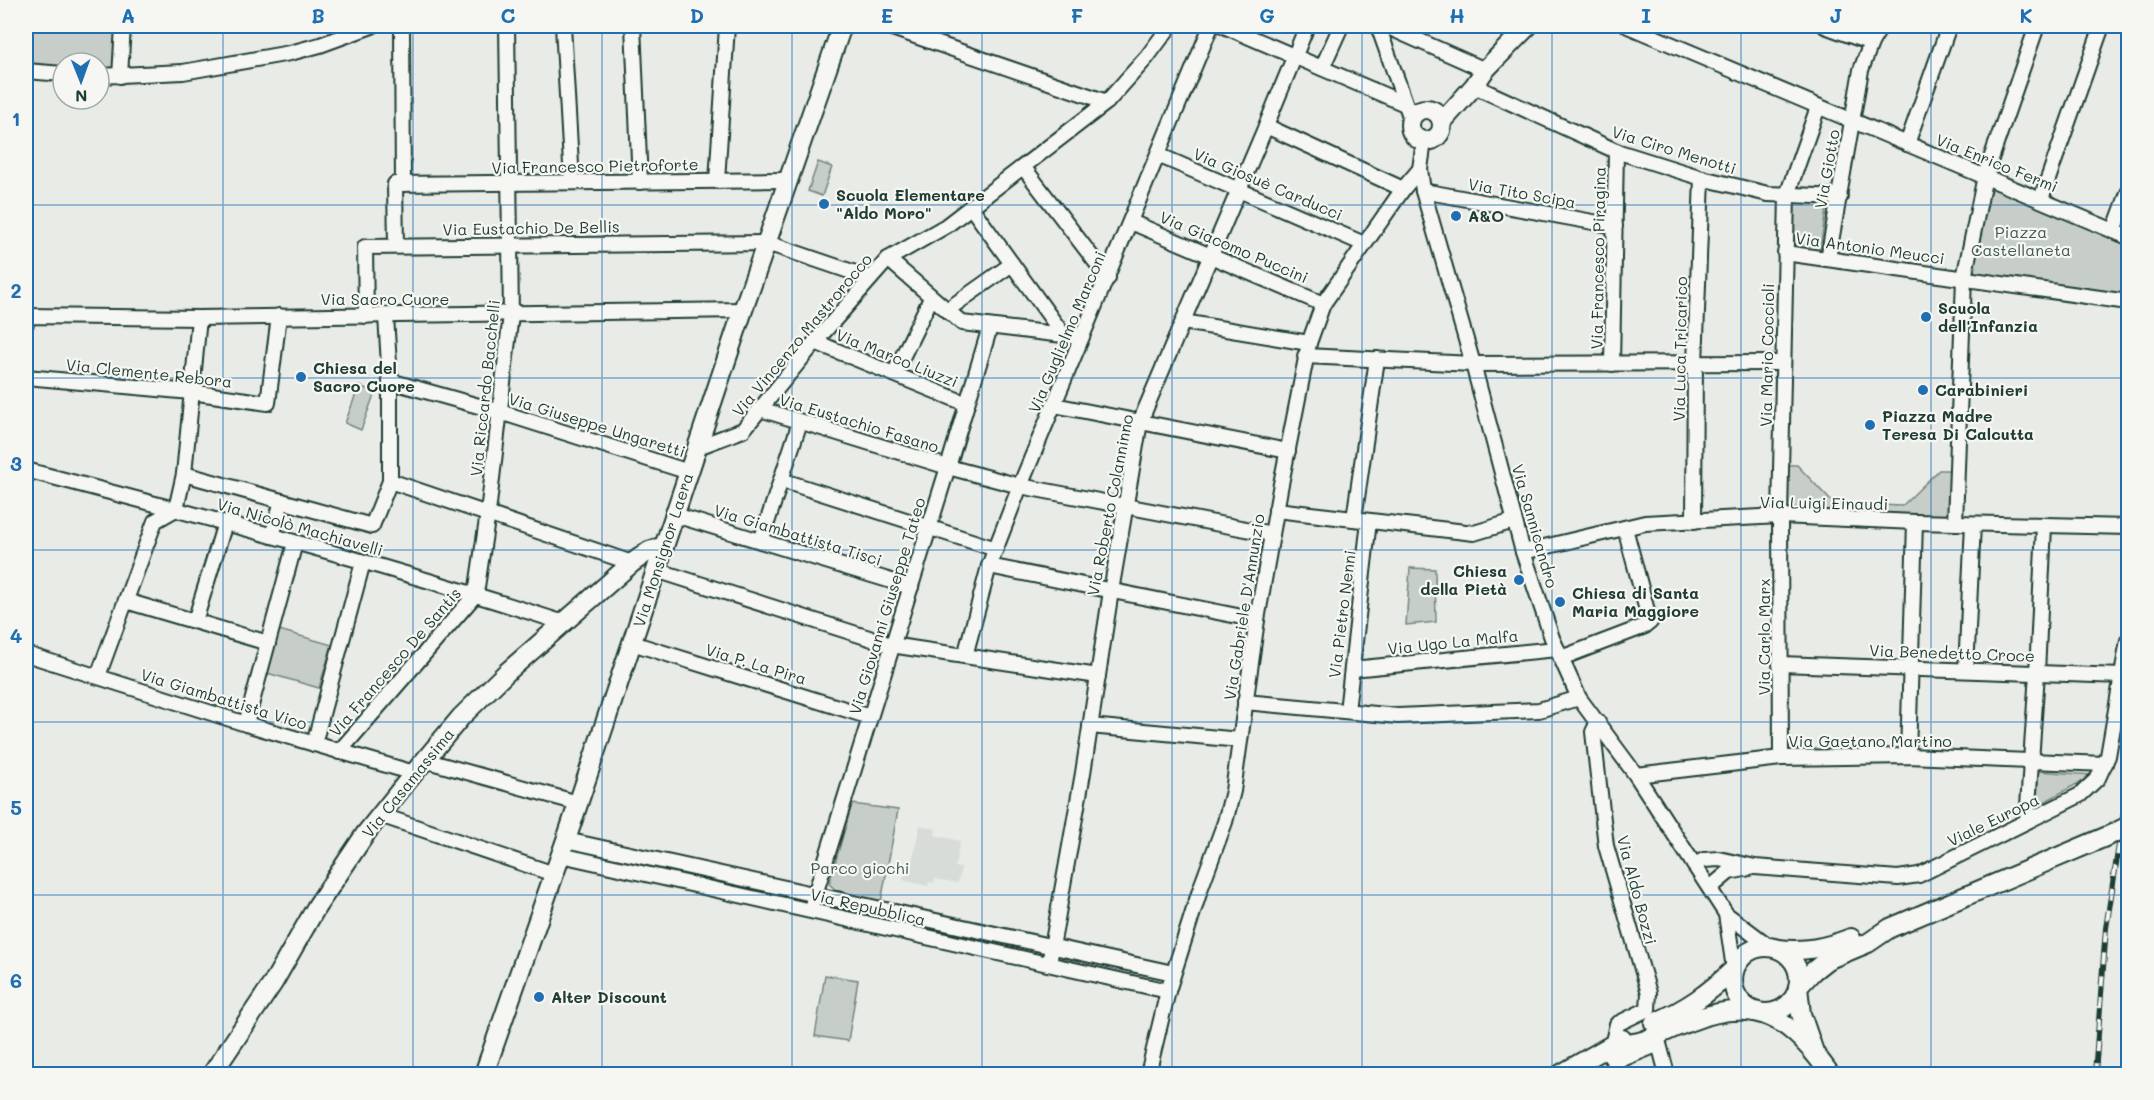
<svg xmlns="http://www.w3.org/2000/svg" width="2154" height="1100" viewBox="0 0 2154 1100" font-family="Mali,sans-serif">
	<style>
		.built { fill: #d8dcd8 }
		.green { fill: #c7cec9; stroke: #73867e; stroke-width: 1.5 }
		.lines { fill: none; stroke-linecap: round; stroke-linejoin: round }
		.street-casing { stroke: #1f3d34; stroke-width: 18 }
		.secondary-casing { stroke: #1f3d34; stroke-width: 22 }
		.street { stroke: #f6f6f2; stroke-width: 14 }
		.secondary { stroke: #f6f6f2; stroke-width: 18 }
		.rail-casing { stroke: #1f3d34; stroke-width: 6 }
		.rail { stroke: #f6f6f2; stroke-width: 4; stroke-dasharray: 11; stroke-linecap: butt }
		.secondary-bridge-casing { stroke: #1f3d34; stroke-width: 22; stroke-linecap: butt }
		.secondary-bridge { stroke: #f6f6f2; stroke-width: 18 }
		.grid { fill: none; stroke: #1f6fb2; stroke-width: 1.5; stroke-opacity: 0.55 }
		.poi-dot { fill: #1f6fb2; stroke: #f6f6f2; stroke-width: 2 }
		.labels { text-anchor: middle; stroke-width: 4.5; stroke-linejoin: round; paint-order: stroke }
		.street-label { font-size: 16px; fill: #1f3d34; stroke: #f6f6f2 }
		.poi-label { font-size: 16px; font-weight: bold; fill: #1f3d34; stroke: #f6f6f2; text-anchor: start }
		.park-label { font-size: 16px; fill: #415a52; stroke: #f6f6f2 }
		.neatline { fill: none; stroke: #1f6fb2; stroke-width: 2 }
		.grid-label { font-size: 20px; text-anchor: middle; font-weight: bold; fill: #1f6fb2 }
	</style>
	<rect width="100%" height="100%" fill="#e9ebe7"/>
	<filter id="ink" filterUnits="userSpaceOnUse"><feTurbulence type="fractalNoise" baseFrequency=".0167" numOctaves="2"/><feDisplacementMap in="SourceGraphic" scale="12" xChannelSelector="R" yChannelSelector="G"/><feConvolveMatrix kernelMatrix="1 2 1 2 8 2 1 2 1" color-interpolation-filters="sRGB"/></filter>
	<g filter="url(#ink)">
		<polygon class="built" points="920,825 936,829 935,835 960,841 955,867 961,868 958,883 935,879 934,883 929,882 928,886 903,880 907,861 912,862"/>
		<g class="green">
			<polygon points="26,26 119,26 116,71 99,70 99,63 63,63 63,68 26,66"/>
			<polygon points="818,162 832,167 822,196 808,191"/>
			<polygon points="1988,185 2128,243 2128,296 1972,274"/>
			<polygon points="1794,201 1827,203 1820,250 1792,248"/>
			<polygon points="359,386 375,392 361,430 345,423"/>
			<polygon points="1787,465 1797,465 1833,503 1902,506 1939,470 1950,470 1948,516 1787,508"/>
			<polygon points="1410,568 1435,569 1436,622 1406,625"/>
			<polygon points="272,628 332,645 319,688 260,671"/>
			<polygon points="2038,771 2093,775 2037,806"/>
			<polygon points="852,804 898,810 881,902 836,890 829,884"/>
			<polygon points="825,975 858,980 848,1041 815,1036"/>
		</g>
		<g class="lines">
			<defs>
				<g id="street">
					<polyline points="402,26 403,184"/>
					<polyline points="563,26 572,182"/>
					<polyline points="633,26 640,182"/>
					<polyline points="886,26 1107,102"/>
					<polyline points="1224,26 1405,104"/>
					<polyline points="1378,26 1411,119"/>
					<polyline points="1386,26 1485,70"/>
					<polyline points="1628,26 2128,237"/>
					<polyline points="1825,26 1871,43"/>
					<polyline points="1322,68 1341,26"/>
					<polyline points="26,71 63,74"/>
					<polyline points="99,76 183,72 290,53 320,45 372,26"/>
					<polyline points="120,76 123,26"/>
					<polyline points="1474,86 1616,151 1702,178 1768,194 1840,197"/>
					<polyline points="1266,126 1403,189"/>
					<polyline points="1424,141 1420,169 1423,191 1473,364 1523,552 1552,638 1579,698 1636,775 1726,914 1770,947"/>
					<polyline points="1907,144 1949,26"/>
					<polyline points="1158,155 1364,244"/>
					<polyline points="1024,168 1108,278"/>
					<polyline points="717,181 727,26"/>
					<polyline points="1423,191 1615,226"/>
					<polyline points="2041,199 2102,26"/>
					<polyline points="971,207 1064,336"/>
					<polyline points="1131,222 1323,304"/>
					<polyline points="2114,231 2128,193"/>
					<polyline points="396,246 395,184 788,180"/>
					<polyline points="1785,253 2128,302"/>
					<polyline points="888,259 962,323 1080,337"/>
					<polyline points="1828,259 1861,70 1871,43 1881,26"/>
					<polyline points="947,310 1012,264"/>
					<polyline points="366,316 365,247 767,243 870,278"/>
					<polyline points="1183,322 1309,343"/>
					<polyline points="26,324 27,316 199,318 743,310"/>
					<polyline points="815,342 967,404"/>
					<polyline points="1305,356 1473,364 1782,363"/>
					<polyline points="1612,364 1616,151"/>
					<polyline points="894,374 931,298"/>
					<polyline points="26,377 191,392 268,403 279,316"/>
					<polyline points="390,381 500,412 689,472"/>
					<polyline points="1054,405 1288,451"/>
					<polyline points="760,409 948,467 1020,486 1272,534"/>
					<polyline points="698,447 743,430 815,342 888,259 946,226 1107,102 1147,57 1170,26"/>
					<path d="M 26,470 C 206,517 386,565 564,623"/>
					<polyline points="184,474 372,526 390,481 390,381 386,316"/>
					<polyline points="781,480 996,549"/>
					<polyline points="390,481 632,563"/>
					<polyline points="1276,510 1474,533 1514,521"/>
					<polyline points="675,515 911,587"/>
					<polyline points="1354,519 1377,359"/>
					<polyline points="1694,521 1695,364 1702,178"/>
					<polyline points="1955,523 1964,278 1985,176 2037,26"/>
					<polyline points="272,536 282,501"/>
					<polyline points="761,541 800,422"/>
					<polyline points="1523,552 1645,523 1780,516 1915,522 2128,527"/>
					<polyline points="989,566 1257,620"/>
					<polyline points="656,570 891,645 1098,676"/>
					<polyline points="126,601 268,643"/>
					<polyline points="195,621 225,523"/>
					<polyline points="632,643 870,717"/>
					<polyline points="26,654 246,724 414,773"/>
					<polyline points="965,656 989,566 1020,486 1211,26"/>
					<polyline points="1561,658 1645,626 1650,622 1625,528"/>
					<polyline points="1780,664 2122,676"/>
					<polyline points="1352,669 1557,649"/>
					<polyline points="1966,670 1973,524"/>
					<polyline points="98,676 155,521 176,509 184,474 199,318"/>
					<polyline points="1245,702 1398,716 1539,710 1579,698"/>
					<polyline points="1347,711 1369,521"/>
					<polyline points="1598,722 1593,732 1606,846 1649,993 1648,1009 1617,1024 1612,1046"/>
					<polyline points="246,724 295,543"/>
					<polyline points="1090,726 1240,740"/>
					<polyline points="314,744 363,562"/>
					<polyline points="339,752 476,594 488,513 511,314 507,26"/>
					<polyline points="1908,756 1915,522"/>
					<polyline points="1781,758 1780,516 1787,195 1818,107"/>
					<polyline points="424,760 578,803"/>
					<polyline points="1636,775 1781,758 1908,756 2105,764"/>
					<polyline points="380,815 554,874"/>
					<polyline points="2027,821 2037,673 2044,526"/>
					<polyline points="566,840 1173,973"/>
					<polyline points="561,855 1168,991"/>
					<polyline points="1694,865 1704,860 1719,859 1755,867 1898,878 1919,875 1931,869 2080,795 2098,778 2108,756 2128,640"/>
					<polyline points="1710,888 1729,872 1750,868"/>
					<polyline points="813,901 948,467 990,327"/>
					<polyline points="1726,914 1734,969"/>
					<polyline points="1049,964 1083,773 1111,591 1140,422 1266,126 1307,26"/>
					<polyline points="1605,1050 1615,1062 1659,1044 1667,1074"/>
					<polyline points="2128,1055 2128,1054"/>
					<polyline points="1148,1074 1168,991 1201,887 1225,822 1233,791 1257,620 1280,489 1309,343 1323,304 1403,189 1420,169"/>
				</g>
				<g id="secondary">
					<circle cx="1426" cy="125" r="16"/>
					<polyline points="1442,122 1474,86 1485,70 1528,26"/>
					<circle cx="1766" cy="980" r="33"/>
					<path d="M 1778,949 C 1805,952 1825,948 1851,938"/>
					<path d="M 1654,1023 C 1687,1009 1709,993 1734,969"/>
					<path d="M 1612,1046 C 1621,1045 1631,1044 1639,1042 C 1657,1037 1674,1027 1691,1021 C 1758,995 1792,1020 1830,1074"/>
					<polyline points="1814,1052 1801,1014 1798,987 1813,971 1827,960 1868,943 1890,928 2110,835"/>
					<polyline points="212,1074 273,983 317,906 366,833 414,773 461,717 506,673 632,563 649,551 664,546"/>
					<polyline points="484,1074 566,840 743,310 842,26"/>
					<polyline points="1561,1074 1622,1039"/>
				</g>
			</defs>
			<use href="#street" class="street-casing"/>
			<use href="#secondary" class="secondary-casing"/>
			<use href="#street" class="street"/>
			<use href="#secondary" class="secondary"/>
			<defs>
				<polyline id="rail" points="2095,1074 2106,928 2128,787"/>
			</defs>
			<use href="#rail" class="rail-casing"/>
			<use href="#rail" class="rail"/>
			<defs>
				<polyline id="secondary-bridge" points="2110,835 2128,826"/>
			</defs>
			<use href="#secondary-bridge" class="secondary-bridge-casing"/>
			<use href="#secondary-bridge" class="secondary-bridge"/>
		</g>
	</g>
	<path class="grid" d="M 223,26 L 223,1074M 413,26 L 413,1074M 602,26 L 602,1074M 792,26 L 792,1074M 982,26 L 982,1074M 1172,26 L 1172,1074M 1362,26 L 1362,1074M 1552,26 L 1552,1074M 1741,26 L 1741,1074M 1931,26 L 1931,1074M 26,205 L 2128,205M 26,378 L 2128,378M 26,550 L 2128,550M 26,722 L 2128,722M 26,895 L 2128,895"/>
	<g class="poi-dot">
		<circle cx="824" cy="204" r="6"/>
		<circle cx="1456" cy="216" r="6"/>
		<circle cx="1926" cy="317" r="6"/>
		<circle cx="301" cy="377" r="6"/>
		<circle cx="1923" cy="390" r="6"/>
		<circle cx="1870" cy="425" r="6"/>
		<circle cx="1519" cy="580" r="6"/>
		<circle cx="1560" cy="602" r="6"/>
		<circle cx="539" cy="997" r="6"/>
	</g>
	<g class="labels">
		<g class="street-label">
			<text transform="translate(1674 150) rotate(17)" y="6">Via Ciro Menotti</text>
			<text transform="translate(1997 163) rotate(22)" y="6">Via Enrico Fermi</text>
			<text transform="translate(595 166) rotate(-1)" y="6">Via Francesco Pietroforte</text>
			<text transform="translate(1827 169) rotate(-80)" y="6">Via Giotto</text>
			<text transform="translate(1268 184) rotate(23)" y="6">Via Giosuè Carducci</text>
			<text transform="translate(1522 193) rotate(10)" y="6">Via Tito Scipa</text>
			<text transform="translate(531 228) rotate(-1)" y="6">Via Eustachio De Bellis</text>
			<text transform="translate(1234 247) rotate(23)" y="6">Via Giacomo Puccini</text>
			<text transform="translate(1870 248) rotate(8)" y="6">Via Antonio Meucci</text>
			<text transform="translate(1598 258) rotate(-89)" y="6">Via Francesco Piragina</text>
			<text x="385" y="305">Via Sacro Cuore</text>
			<text transform="translate(1067 332) rotate(-67)" y="6">Via Guglielmo Marconi</text>
			<text transform="translate(802 335) rotate(-50)" y="6">Via Vincenzo Mastrorocco</text>
			<text transform="translate(1680 349) rotate(-89)" y="6">Via Luca Tricarico</text>
			<text transform="translate(1767 355) rotate(-89)" y="6">Via Mario Coccioli</text>
			<text transform="translate(897 358) rotate(22)" y="6">Via Marco Liuzzi</text>
			<text transform="translate(149 373) rotate(6)" y="6">Via Clemente Rebora</text>
			<text transform="translate(485 388) rotate(-84)" y="6">Via Riccardo Bacchelli</text>
			<text transform="translate(859 423) rotate(17)" y="6">Via Eustachio Fasano</text>
			<text transform="translate(597 425) rotate(17)" y="6">Via Giuseppe Ungaretti</text>
			<text transform="translate(1824 503) rotate(1)" y="6">Via Luigi Einaudi</text>
			<text transform="translate(1110 505) rotate(-79)" y="6">Via Roberto Colanninno</text>
			<text transform="translate(1535 526) rotate(74)" y="6">Via Sannicandro</text>
			<text transform="translate(300 527) rotate(16)" y="6">Via Nicolò Machiavelli</text>
			<text transform="translate(798 535) rotate(17)" y="6">Via Giambattista Tisci</text>
			<text transform="translate(663 550) rotate(-72)" y="6">Via Monsignor Laera</text>
			<text transform="translate(887 606) rotate(-73)" y="6">Via Giovanni Giuseppe Tateo</text>
			<text transform="translate(1244 607) rotate(-81)" y="6">Via Gabriele D'Annunzio</text>
			<text transform="translate(1342 614) rotate(-83)" y="6">Via Pietro Nenni</text>
			<text transform="translate(1764 637) rotate(-90)" y="6">Via Carlo Marx</text>
			<text transform="translate(1453 642) rotate(-6)" y="6">Via Ugo La Malfa</text>
			<text transform="translate(1952 653) rotate(2)" y="6">Via Benedetto Croce</text>
			<text transform="translate(395 662) rotate(-49)" y="6">Via Francesco De Santis</text>
			<text transform="translate(756 664) rotate(17)" y="6">Via P. La Pira</text>
			<text transform="translate(224 699) rotate(17)" y="6">Via Giambattista Vico</text>
			<text x="1870" y="747">Via Gaetano Martino</text>
			<text transform="translate(408 783) rotate(-51)" y="6">Via Casamassima</text>
			<text transform="translate(1993 820) rotate(-26)" y="6">Viale Europa</text>
			<text transform="translate(1637 890) rotate(75)" y="6">Via Aldo Bozzi</text>
			<text transform="translate(868 907) rotate(13)" y="6">Via Repubblica</text>
		</g>
		<g class="poi-label">
			<text x="836" y="201">Scuola Elementare<tspan x="836" dy="18">"Aldo Moro"</tspan></text>
			<text x="1468" y="222">A&amp;O</text>
			<text x="1938" y="314">Scuola<tspan x="1938" dy="18">dell'Infanzia</tspan></text>
			<text x="313" y="374">Chiesa del<tspan x="313" dy="18">Sacro Cuore</tspan></text>
			<text x="1935" y="396">Carabinieri</text>
			<text x="1882" y="422">Piazza Madre<tspan x="1882" dy="18">Teresa Di Calcutta</tspan></text>
			<text x="1507" y="577" text-anchor="end">Chiesa<tspan x="1507" dy="18">della Pietà</tspan></text>
			<text x="1572" y="599">Chiesa di Santa<tspan x="1572" dy="18">Maria Maggiore</tspan></text>
			<text x="551" y="1003">Alter Discount</text>
		</g>
		<g class="park-label">
			<text x="2021" y="238">Piazza<tspan x="2021" dy="18">Castellaneta</tspan></text>
			<text x="860" y="874">Parco giochi</text>
		</g>
	</g>
	<rect width="2154" height="1100" fill="none" stroke="#f6f6f2" stroke-width="66"/>
	<g transform="translate(81 81) rotate(179)"><circle r="28" fill="#f6f6f2" stroke="#a0aca6" stroke-width="1.5"/>
	<path d="M0-4.5L10 22L0 15L-10 22Z" fill="#1f6fb2"/>
	<text y="-9" font-size="16" font-weight="bold" text-anchor="middle" fill="#1f3d34">N</text>
	</g>
	<rect x="33" y="33" width="2088" height="1034" class="neatline"/>
	<g class="grid-label">
		<text x="128" y="23">A</text>
		<text x="318" y="23">B</text>
		<text x="508" y="23">C</text>
		<text x="697" y="23">D</text>
		<text x="887" y="23">E</text>
		<text x="1077" y="23">F</text>
		<text x="1267" y="23">G</text>
		<text x="1457" y="23">H</text>
		<text x="1646" y="23">I</text>
		<text x="1836" y="23">J</text>
		<text x="2026" y="23">K</text>
		<text x="16" y="126">1</text>
		<text x="16" y="298">2</text>
		<text x="16" y="471">3</text>
		<text x="16" y="643">4</text>
		<text x="16" y="815">5</text>
		<text x="16" y="988">6</text>
	</g>
</svg>
